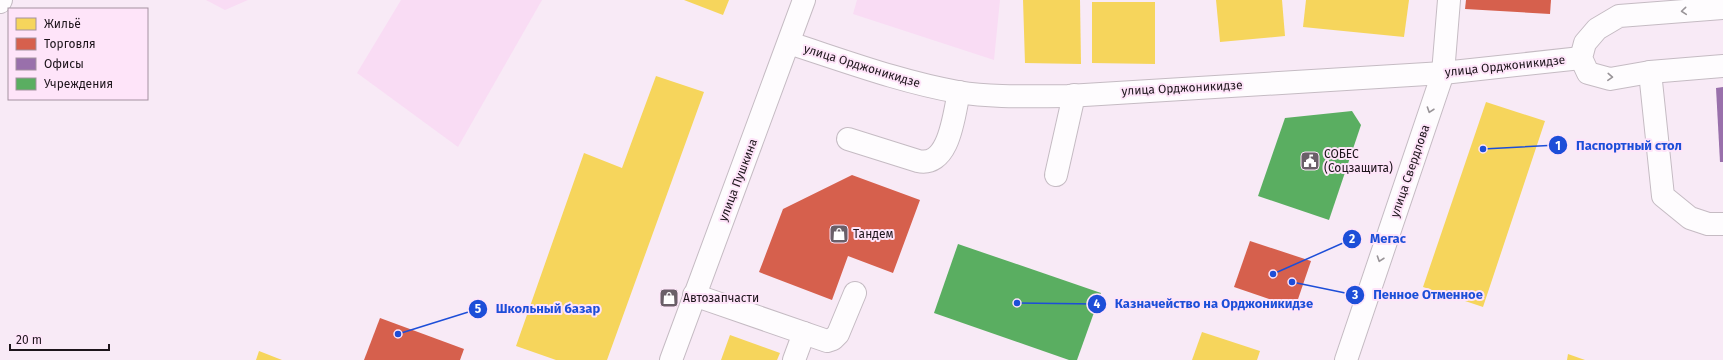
<svg xmlns="http://www.w3.org/2000/svg" width="1723" height="360" viewBox="0 0 1723 360" font-family="'Fira Sans',sans-serif">
	<style>
		.green { fill: #f9dcf4 }
		.homes { fill: #f6d55c }
		.shops { fill: #d6604d }
		.offices { fill: #9970ab }
		.public { fill: #5aae61 }
		.lines { fill: none; stroke-linecap: round; stroke-linejoin: round }
		.minor-casing { stroke: #c5bbc3; stroke-width: 24 }
		.major-casing { stroke: #c5bbc3; stroke-width: 24 }
		.minor { stroke: #fefcfe; stroke-width: 22 }
		.major { stroke: #fefcfe; stroke-width: 22 }
		.oneway { stroke: #999498 }
		.labels { text-anchor: middle; stroke-width: 4; stroke-linejoin: round; paint-order: stroke }
		.street-label { font-size: 12px; fill: #1d141b; stroke: #fee4f9 }
		.poi-label { font-size: 12px; fill: #1d141b; stroke: #fee4f9; text-anchor: start }
		.leader { fill: none; stroke: #1d4ed8; stroke-width: 1.5 }
		.callout-dot { fill: #1d4ed8; stroke: #fee4f9; stroke-width: 1.5 }
		.mark-label { font-size: 12px; text-anchor: middle; font-weight: bold; fill: #fff }
		.callout-label { font-size: 13px; text-anchor: middle; font-weight: bold; fill: #1d4ed8; stroke: #fee4f9; stroke-width: 4; stroke-linejoin: round; paint-order: stroke }
	</style>
	<rect width="100%" height="100%" fill="#f8eaf6"/>
	<g class="green">
		<polygon points="206,0 248,0 225,10"/>
		<polygon points="401,0 542,0 458,147 357,73"/>
		<polygon points="857,0 1000,0 994,60 853,14"/>
	</g>
	<g class="homes">
		<polygon points="684,0 729,0 723,15"/>
		<polygon points="1023,0 1080,0 1081,64 1025,63"/>
		<polygon points="1216,0 1282,0 1285,36 1220,42"/>
		<polygon points="1306,0 1409,0 1404,37 1303,27"/>
		<polygon points="1092,2 1155,2 1155,64 1092,63"/>
		<polygon points="656,76 704,92 607,360 556,360 516,346 584,153 622,168"/>
		<polygon points="1486,102 1545,121 1483,307 1423,287"/>
		<polygon points="1202,332 1260,351 1257,360 1192,360"/>
		<polygon points="730,335 780,353 777,360 721,360"/>
		<polygon points="259,351 282,360 256,360"/>
		<polygon points="1568,354 1585,360 1567,360"/>
	</g>
	<g class="shops">
		<polygon points="1466,0 1551,0 1550,14 1465,9"/>
		<polygon points="852,175 920,200 893,273 848,256 832,300 759,272 783,209"/>
		<polygon points="1250,241 1311,261 1295,308 1234,287"/>
		<polygon points="380,318 464,349 460,360 364,360"/>
	</g>
	<polygon class="offices" points="1723,87 1723,162 1720,162 1716,88"/>
	<g class="public">
		<polygon points="1352,111 1361,125 1329,220 1258,196 1285,118"/>
		<polygon points="958,244 1101,293 1077,360 1069,360 934,313"/>
	</g>
	<g class="lines">
		<defs>
			<g id="minor">
				<polyline points="0,2 1,0"/>
				<polyline points="1650,72 1663,196 1690,218 1708,224 1723,224"/>
				<polyline points="1443,73 1449,0"/>
				<path d="M 848,139 L 918,161 C 950,168 954,113 959,92"/>
				<polyline points="1056,175 1074,95"/>
				<polyline points="694,295 827,341 833,339 838,334 855,293"/>
				<polyline points="671,360 804,0"/>
				<polyline points="794,360 804,333"/>
			</g>
			<g id="major">
				<polyline points="1723,8 1619,16 1597,29 1585,43 1581,58 1588,73 1610,79 1650,72 1723,66"/>
				<path d="M 789,43 C 845,61 901,82 958,92 C 994,98 1032,96 1068,96 L 1443,73 L 1581,58"/>
				<polyline points="1346,360 1443,73"/>
			</g>
		</defs>
		<use href="#minor" class="minor-casing"/>
		<use href="#major" class="major-casing"/>
		<use href="#minor" class="minor"/>
		<use href="#major" class="major"/>
	</g>
	<defs><path id="oneway-chevron" d="M-2-3.5L2.5 0L-2 3.5" fill="none" stroke-width="1.6" stroke-linecap="round" stroke-linejoin="round"/></defs>
	<g class="oneway">
		<use href="#oneway-chevron" transform="translate(1684 11) rotate(175)"/>
		<use href="#oneway-chevron" transform="translate(1610 77) rotate(3)"/>
		<use href="#oneway-chevron" transform="translate(1430 110) rotate(109)"/>
		<use href="#oneway-chevron" transform="translate(1380 259) rotate(109)"/>
	</g>
	<defs>
		<symbol id="civic-square" viewBox="-11 -11 22 22"><rect x="-9" y="-9" width="18" height="18" rx="4" fill="#6a5f68" stroke="#fee4f9"/><path d="M-.6-6.5H3V-4.5H.6V-3L4-1V1h2V6H-6V1h2V-1L-.6-3ZM-1.2 2.5V6h2.4V2.5Z" fill="#fff"/></symbol>
		<symbol id="shop-square" viewBox="-11 -11 22 22"><rect x="-9" y="-9" width="18" height="18" rx="4" fill="#6a5f68" stroke="#fee4f9"/><path d="M-5-2.5h2.3a2.7 3.5 0 0 1 5.4 0H5L5.5 6h-11ZM-1.5-2.5h3a1.5 2.3 0 0 0-3 0Z" fill="#fff"/></symbol>
	</defs>
	<g fill-rule="evenodd">
		<use href="#civic-square" x="1299" y="150" width="22" height="22"/>
		<use href="#shop-square" x="828" y="223" width="22" height="22"/>
		<use href="#shop-square" x="658" y="287" width="22" height="22"/>
	</g>
	<g class="labels">
		<g class="street-label">
			<text transform="translate(862 66) rotate(17)" y="4">улица Орджоникидзе</text>
			<text transform="translate(1505 66) rotate(-6)" y="4">улица Орджоникидзе</text>
			<text transform="translate(1182 88) rotate(-3)" y="4">улица Орджоникидзе</text>
			<text transform="translate(1410 171) rotate(-71)" y="4">улица Свердлова</text>
			<text transform="translate(738 180) rotate(-69)" y="4">улица Пушкина</text>
		</g>
		<g class="poi-label">
			<text x="1324" y="158">СОБЕС<tspan x="1324" dy="14">(Соцзащита)</tspan></text>
			<text x="853" y="238">Тандем</text>
			<text x="683" y="302">Автозапчасти</text>
		</g>
	</g>
	<path class="leader" d="M1483 149L1558 145M1273 274L1352 239M1292 282L1355 295M1017 303L1097 304M398 334L478 309"/>
	<g class="callout-dot">
		<circle cx="1483" cy="149" r="4"/>
		<circle cx="1273" cy="274" r="4"/>
		<circle cx="1292" cy="282" r="4"/>
		<circle cx="1017" cy="303" r="4"/>
		<circle cx="398" cy="334" r="4"/>
		<circle cx="1558" cy="145" r="10"/>
		<circle cx="1352" cy="239" r="10"/>
		<circle cx="1355" cy="295" r="10"/>
		<circle cx="1097" cy="304" r="10"/>
		<circle cx="478" cy="309" r="10"/>
	</g>
	<g class="mark-label">
		<text x="1558" y="150">1</text>
		<text x="1352" y="243">2</text>
		<text x="1355" y="299">3</text>
		<text x="1097" y="308">4</text>
		<text x="478" y="313">5</text>
	</g>
	<g class="callout-label">
		<text x="1629" y="150">Паспортный стол</text>
		<text x="1388" y="243">Мегас</text>
		<text x="1428" y="299">Пенное Отменное</text>
		<text x="1214" y="308">Казначейство на Орджоникидзе</text>
		<text x="548" y="313">Школьный базар</text>
	</g>
	<rect x="8" y="8" width="140" height="92" fill="#fee4f9" stroke="#a491a0"/>
	<rect x="16" y="18" width="20" height="12" fill="#f6d55c" stroke="#a491a0"/>
	<text x="44" y="28" font-size="12" fill="#1d141b">Жильё</text>
	<rect x="16" y="38" width="20" height="12" fill="#d6604d" stroke="#a491a0"/>
	<text x="44" y="48" font-size="12" fill="#1d141b">Торговля</text>
	<rect x="16" y="58" width="20" height="12" fill="#9970ab" stroke="#a491a0"/>
	<text x="44" y="68" font-size="12" fill="#1d141b">Офисы</text>
	<rect x="16" y="78" width="20" height="12" fill="#5aae61" stroke="#a491a0"/>
	<text x="44" y="88" font-size="12" fill="#1d141b">Учреждения</text>
	<path d="M10 344v6h99v-6" fill="none" stroke="#1d141b" stroke-width="2"/>
	<text x="16" y="344" font-size="12" fill="#1d141b" stroke="#fee4f9" stroke-width="3" paint-order="stroke">20 m</text>
</svg>
